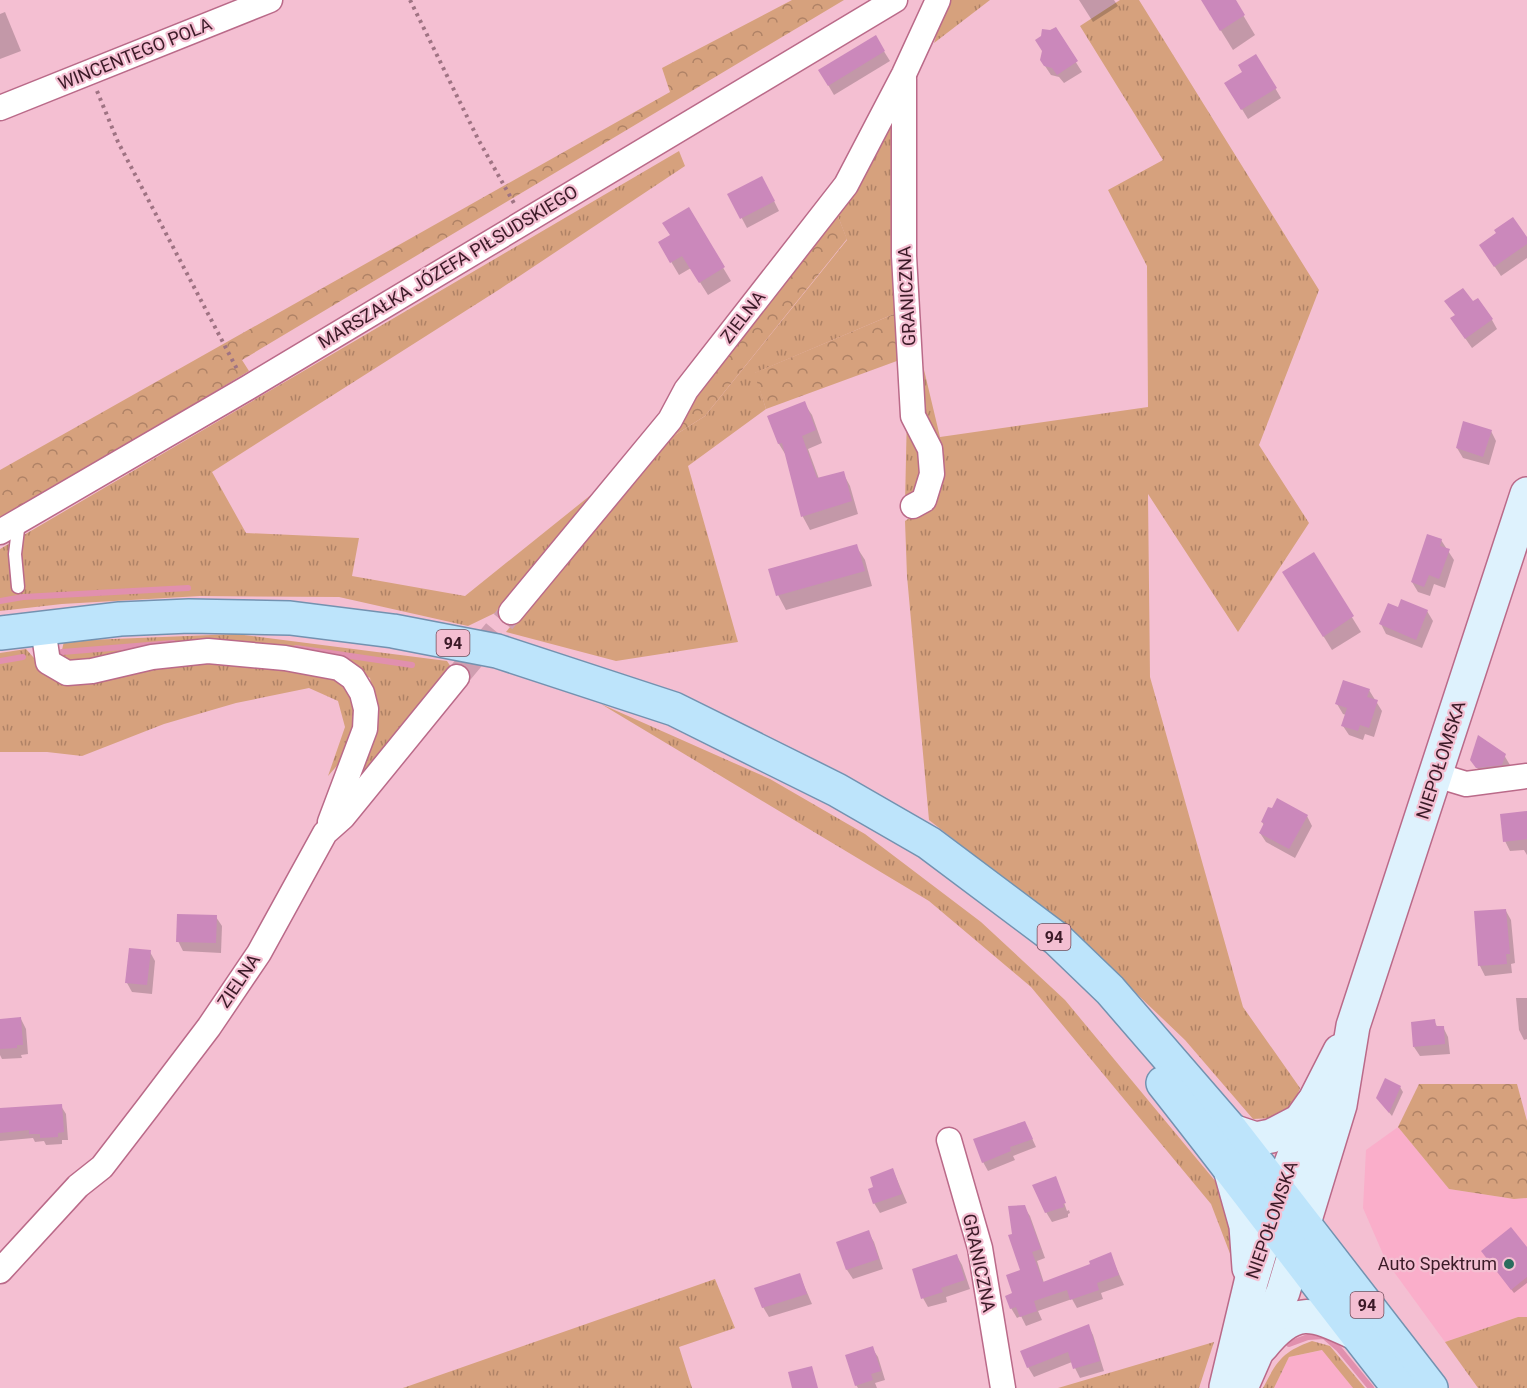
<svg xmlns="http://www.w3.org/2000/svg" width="1527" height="1388" viewBox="0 0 1527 1388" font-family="Roboto,sans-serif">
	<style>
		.built { fill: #faaeca }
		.grass { fill: url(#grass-tufts) }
		.forest { fill: url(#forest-crowns) }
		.shadow { fill: #0003 }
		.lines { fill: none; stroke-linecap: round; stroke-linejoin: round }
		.stream { stroke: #e190ae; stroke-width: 6 }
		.building { fill: #cb88bb }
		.street-tunnel { stroke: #cf9eb0; stroke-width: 24; stroke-dasharray: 24 12; stroke-linecap: butt }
		.lane-casing { stroke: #ba6a89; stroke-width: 15 }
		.street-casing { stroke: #ba6a89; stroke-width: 27 }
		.secondary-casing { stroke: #ba6a89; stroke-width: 36 }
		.primary-casing { stroke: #7392b0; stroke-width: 36 }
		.path { stroke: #9f7383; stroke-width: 4; stroke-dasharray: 3 4.5; stroke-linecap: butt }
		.lane { stroke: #fff; stroke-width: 12 }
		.street { stroke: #fff; stroke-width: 24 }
		.secondary { stroke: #def2fd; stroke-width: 33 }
		.primary { stroke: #bde4fb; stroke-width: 33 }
		.poi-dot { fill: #2a6d5d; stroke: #f4bfd2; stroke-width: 2 }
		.labels { text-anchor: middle; stroke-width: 4.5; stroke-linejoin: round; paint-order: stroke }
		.shield { fill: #f4bfd2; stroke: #724c5a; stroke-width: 1.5 }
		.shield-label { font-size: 16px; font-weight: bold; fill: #3b1a27 }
		.street-label { font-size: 18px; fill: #3b1a27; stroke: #f4bfd2 }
		.poi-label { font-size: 18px; fill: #3b1a27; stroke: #f4bfd2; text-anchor: end }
	</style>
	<defs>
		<pattern id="grass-tufts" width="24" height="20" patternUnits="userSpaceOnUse" patternTransform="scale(1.5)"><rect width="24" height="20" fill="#d6a17d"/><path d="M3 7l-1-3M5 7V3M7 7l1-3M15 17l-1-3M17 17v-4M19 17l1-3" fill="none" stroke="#af8266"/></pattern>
		<pattern id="forest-crowns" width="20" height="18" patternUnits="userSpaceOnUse" patternTransform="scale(1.5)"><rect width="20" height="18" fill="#d6a17d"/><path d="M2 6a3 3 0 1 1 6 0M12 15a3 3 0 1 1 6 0" fill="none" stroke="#af8266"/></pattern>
	</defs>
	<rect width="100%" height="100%" fill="#f4bfd2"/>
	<g class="built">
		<polygon points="1398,1127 1449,1189 1514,1199 1527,1198 1527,1317 1518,1317 1445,1342 1386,1261 1363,1208 1366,1150"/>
		<polygon points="1323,1350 1353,1388 1274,1388 1289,1357"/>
	</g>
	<g class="grass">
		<polygon points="947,0 990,0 934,43"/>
		<polygon points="1120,0 1139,0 1319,290 1259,445 1309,523 1238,632 1148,494 1150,677 1243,1007 1300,1088 1294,1105 1273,1118 1253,1119 1185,1040 1074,934 929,820 907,576 905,521 937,500 924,414 920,353 940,437 1148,407 1147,266 1108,190 1163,160 1080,26"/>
		<polygon points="896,111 901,311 755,373 766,409 688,466 738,642 616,661 506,632 638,468 672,437 705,416 847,240 836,211"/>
		<polygon points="679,151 685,166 500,289 212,472 246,533 359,538 352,576 465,596 602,486 606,489 500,619 495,613 468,626 339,597 200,596 62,604 0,611 0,549"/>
		<polygon points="907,412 919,439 926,479 905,504"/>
		<polygon points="236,634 447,661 453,670 348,795 375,707 370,678 343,662 235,645 75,666 60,659 64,641"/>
		<polygon points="26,649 49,675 81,685 217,657 337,679 354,695 359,720 349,752 328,776 345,727 338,701 309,688 236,703 164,724 82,756 47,752 0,752 0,653"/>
		<polygon points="601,704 770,779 865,834 981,922 1065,1000 1216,1182 1230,1233 1234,1264 1211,1204 1031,987 929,901"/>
		<polygon points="715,1279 735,1328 679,1347 692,1388 403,1388"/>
		<polygon points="1518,1317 1527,1317 1527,1388 1478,1388 1445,1342"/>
		<path d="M 1312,1341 L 1330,1346 L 1365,1388 L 1353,1388 L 1322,1350 L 1289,1357 L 1274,1388 L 1263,1388 C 1277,1361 1282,1352 1312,1341 Z"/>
		<polygon points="1214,1342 1199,1388 1058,1388"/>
	</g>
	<g class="forest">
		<polygon points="792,0 844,0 242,360 249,371 0,521 0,470 670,92 662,68"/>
		<polygon points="836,211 847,239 705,416 672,437 694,393"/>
		<polygon points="901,311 905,358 766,409 754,373"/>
		<polygon points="1419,1084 1517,1084 1527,1121 1527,1198 1514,1199 1449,1189 1398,1127"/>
	</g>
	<g class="shadow">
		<polygon points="1079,0 1114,0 1118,6 1093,22"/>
		<polygon points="1202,0 1234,0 1255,35 1233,50"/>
		<polygon points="5,12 21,51 0,59 0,14"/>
		<polygon points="1055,29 1082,72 1064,83 1059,77 1051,75 1041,60 1050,32"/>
		<polygon points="875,37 890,61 834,95 820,71"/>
		<polygon points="1256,56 1281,98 1248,119 1226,83 1244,72"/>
		<polygon points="767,187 779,211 747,228 729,194"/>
		<polygon points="688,209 731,281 708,295 691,268 679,275 660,243 671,236"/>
		<polygon points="1527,240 1527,258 1501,276 1487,255"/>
		<polygon points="1446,302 1473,304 1492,320 1497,329 1472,348 1458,328 1456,316"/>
		<polygon points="804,403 812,415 822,443 808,449 819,479 843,473 850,486 858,514 810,530 803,517 787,457 779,444 769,416"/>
		<polygon points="1491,431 1496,441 1489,465 1463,458 1457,448"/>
		<polygon points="1441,540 1454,560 1445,588 1434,584 1430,596 1418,592 1412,582"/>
		<polygon points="856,546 865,560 872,586 786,610 778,595"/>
		<polygon points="1313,554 1361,632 1332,650 1293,587"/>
		<polygon points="1399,609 1427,611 1433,621 1422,648 1386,634 1381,624"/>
		<polygon points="1369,690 1382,711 1374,737 1365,734 1363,740 1349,735 1343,726 1346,715 1343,714 1337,704"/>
		<polygon points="1504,755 1510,765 1507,774 1483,777 1472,760"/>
		<polygon points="1527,812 1527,855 1524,850 1510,851 1505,841"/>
		<polygon points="1307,816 1312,826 1295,858 1266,842 1260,833 1264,825 1262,822"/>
		<polygon points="1506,911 1511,920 1515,963 1511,964 1512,973 1485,976 1480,966 1475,913"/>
		<polygon points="216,917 222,926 221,953 183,951 178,941"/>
		<polygon points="150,952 155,961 152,994 132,992 127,983"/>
		<polygon points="1516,998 1527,998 1527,1039 1524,1040 1519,1030"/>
		<polygon points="21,1019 26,1029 28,1054 21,1055 22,1058 2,1059 0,1055 0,1020"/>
		<polygon points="1434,1021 1438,1028 1443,1027 1448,1037 1450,1054 1420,1056 1414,1047"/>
		<polygon points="1386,1080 1400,1087 1403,1092 1392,1116 1381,1103"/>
		<polygon points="61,1106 66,1114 68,1140 62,1140 62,1144 46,1145 44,1141 35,1142 33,1138 0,1141 0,1110"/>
		<polygon points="1025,1123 1036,1147 1013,1156 1015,1160 988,1171 983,1162"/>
		<polygon points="893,1170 907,1203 880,1213 874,1203 875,1187"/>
		<polygon points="1058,1186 1067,1211 1069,1210 1070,1213 1068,1214 1068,1217 1052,1222 1046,1212"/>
		<polygon points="1024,1207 1030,1216 1045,1258 1037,1261 1044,1283 1091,1265 1110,1254 1124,1285 1101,1293 1103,1299 1077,1308 1072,1299 1038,1311 1042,1320 1026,1326 1021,1316 1017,1318 1011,1308 1022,1270 1013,1235"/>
		<polygon points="868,1232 874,1242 883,1269 853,1279 847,1270 838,1243"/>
		<polygon points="1527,1250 1527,1283 1514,1293 1485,1255"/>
		<polygon points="957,1256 962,1265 970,1289 946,1297 947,1302 928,1307 923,1298"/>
		<polygon points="799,1274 812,1304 769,1317 763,1307"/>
		<polygon points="1088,1325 1093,1335 1104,1371 1080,1378 1072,1362 1034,1377 1028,1367"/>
		<polygon points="872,1348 878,1357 885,1380 875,1383 877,1388 858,1388 856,1385"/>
	</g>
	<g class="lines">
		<g class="stream">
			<polyline points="0,601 23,597 188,588"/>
			<polyline points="296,648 412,665"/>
			<polyline points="62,652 173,643"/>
			<polyline points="0,661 23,657"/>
			<polyline points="1289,1344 1308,1337 1324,1336 1339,1349 1371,1388"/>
		</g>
	</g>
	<g class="building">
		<polygon points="1201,0 1236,0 1245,15 1220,31"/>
		<polygon points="1056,27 1078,61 1057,75 1052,68 1044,66 1040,60 1042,51 1035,40 1041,36 1042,29 1050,30"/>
		<polygon points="876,35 885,51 828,86 818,70"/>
		<polygon points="1256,54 1277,88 1241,110 1224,83 1242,72 1238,65"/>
		<polygon points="762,176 775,201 740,219 727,194"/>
		<polygon points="689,207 725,267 699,283 682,256 670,263 658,242 670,235 662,223"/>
		<polygon points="1513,217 1527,237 1527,244 1494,267 1479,245 1496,233 1494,230"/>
		<polygon points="1463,288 1473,301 1478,298 1493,319 1465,339 1450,318 1455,315 1444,301"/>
		<polygon points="805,401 816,430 802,436 817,478 844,471 852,501 801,517 782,443 778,444 767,416"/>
		<polygon points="1463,421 1492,430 1483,457 1456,448"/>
		<polygon points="1427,534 1442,539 1440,546 1450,549 1439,579 1429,575 1424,587 1411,582"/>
		<polygon points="857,544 865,571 776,596 768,569"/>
		<polygon points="1314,552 1354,616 1323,637 1282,572"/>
		<polygon points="1401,599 1428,610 1416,640 1379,624 1388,603 1398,607"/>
		<polygon points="1343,680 1370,689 1367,697 1378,700 1369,728 1360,725 1358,731 1341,726 1347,708 1335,704"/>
		<polygon points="1478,735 1506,754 1502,765 1476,768 1470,760"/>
		<polygon points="1277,798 1308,815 1289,849 1259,833 1264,823 1261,822 1268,807 1272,808"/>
		<polygon points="1527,811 1527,839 1503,842 1500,814"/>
		<polygon points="1506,909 1510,954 1506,954 1507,964 1478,966 1474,911"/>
		<polygon points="177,914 217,915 216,943 176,942"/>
		<polygon points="129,948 151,950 147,985 125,983"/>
		<polygon points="21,1017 23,1045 17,1045 17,1048 0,1049 0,1019"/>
		<polygon points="1435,1019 1436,1026 1444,1026 1445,1044 1413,1047 1411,1022"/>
		<polygon points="1385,1078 1401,1086 1389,1113 1376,1098"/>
		<polygon points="62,1104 64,1132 58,1133 58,1137 40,1138 40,1134 29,1134 29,1130 0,1133 0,1108"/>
		<polygon points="1025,1121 1033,1139 1010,1147 1011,1151 982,1163 973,1139"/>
		<polygon points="893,1168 902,1194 873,1204 868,1189 873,1187 870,1177"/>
		<polygon points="1056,1176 1066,1203 1063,1204 1064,1207 1045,1213 1032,1185"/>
		<polygon points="1025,1205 1041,1249 1032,1252 1043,1282 1090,1264 1089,1261 1111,1252 1119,1275 1097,1283 1099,1290 1070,1300 1067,1290 1034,1301 1037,1311 1020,1317 1016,1307 1010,1309 1005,1296 1012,1293 1006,1275 1020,1270 1008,1235 1012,1234 1008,1206"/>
		<polygon points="1511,1227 1527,1247 1527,1277 1511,1290 1481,1251"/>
		<polygon points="869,1230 879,1259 846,1270 836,1242"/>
		<polygon points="957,1254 965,1280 941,1288 943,1292 921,1299 912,1269"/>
		<polygon points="800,1273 807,1294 762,1308 754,1288"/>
		<polygon points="1089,1324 1100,1361 1073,1369 1068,1352 1027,1368 1020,1351"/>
		<polygon points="873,1346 881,1371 871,1374 873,1380 855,1386 845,1355"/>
		<polygon points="812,1366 818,1388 792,1388 788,1372"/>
	</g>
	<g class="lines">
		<polyline class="street-tunnel" points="457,677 511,612"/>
		<defs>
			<polyline id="lane" points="18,587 15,554 19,521"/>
			<g id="street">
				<polyline points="904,79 904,256 913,416 930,449 932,474 924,500 913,506"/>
				<polyline points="0,108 270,0"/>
				<polyline points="0,532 249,387 895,0"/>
				<polyline points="511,612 670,420 686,390 846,185 904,74 938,0"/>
				<polyline points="43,628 48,662 67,673 92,671 152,657 208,651 285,658 339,668 353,678 362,693 366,709 365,729 330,822"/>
				<polyline points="1436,775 1466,784 1527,776"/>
				<polyline points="949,1140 980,1248 1003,1388"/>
				<polyline points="0,1271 78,1186 102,1167 149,1106 209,1027 259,953 325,833 343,817 457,677"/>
			</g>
			<g id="secondary">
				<polyline points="1232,1131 1256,1139 1271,1136 1300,1121 1312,1104"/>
				<polyline points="1230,1169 1246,1226 1249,1268"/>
				<path d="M 1262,1346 C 1295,1305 1312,1313 1355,1333"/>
				<polyline points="1226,1387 1251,1282 1269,1222 1315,1100 1340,1051"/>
				<polyline points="1241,1388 1283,1292 1340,1105 1353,1026 1527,494"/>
			</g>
			<g id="primary">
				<polyline points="0,633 120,619 189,616 290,618 393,631 497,651 674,709 837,790 929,843 1057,939 1110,990 1232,1131 1431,1388"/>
				<path d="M 1163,1083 C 1243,1184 1319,1287 1399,1388"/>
			</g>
		</defs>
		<use href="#lane" class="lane-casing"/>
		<use href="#street" class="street-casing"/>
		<use href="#secondary" class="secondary-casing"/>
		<use href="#primary" class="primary-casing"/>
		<g class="path">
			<polyline points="410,0 478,139 515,205"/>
			<polyline points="97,91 118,142 238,371"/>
		</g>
		<use href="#lane" class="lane"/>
		<use href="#street" class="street"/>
		<use href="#secondary" class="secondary"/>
		<use href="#primary" class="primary"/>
	</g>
	<circle class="poi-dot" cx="1509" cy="1264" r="6"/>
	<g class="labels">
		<g class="shield">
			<rect x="436.5" y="630" width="33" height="26" rx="4.5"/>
			<rect x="1037.5" y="924" width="33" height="26" rx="4.5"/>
			<rect x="1350.5" y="1292" width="33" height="26" rx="4.5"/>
		</g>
		<g class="shield-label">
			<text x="453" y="649">94</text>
			<text x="1054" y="943">94</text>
			<text x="1367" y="1311">94</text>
		</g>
		<g class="street-label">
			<text transform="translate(135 54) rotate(-22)" y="6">WINCENTEGO POLA</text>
			<text transform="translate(448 267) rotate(-31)" y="6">MARSZAŁKA JÓZEFA PIŁSUDSKIEGO</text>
			<text transform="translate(907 296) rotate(-93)" y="6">GRANICZNA</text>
			<text transform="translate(743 317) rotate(-52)" y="6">ZIELNA</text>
			<text transform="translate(1441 760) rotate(-72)" y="6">NIEPOŁOMSKA</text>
			<text transform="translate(239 981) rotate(-56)" y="6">ZIELNA</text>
			<text transform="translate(1272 1220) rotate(-71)" y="6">NIEPOŁOMSKA</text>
			<text transform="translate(979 1263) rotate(78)" y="6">GRANICZNA</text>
		</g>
		<g class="poi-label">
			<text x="1497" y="1270">Auto Spektrum</text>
		</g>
	</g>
</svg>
